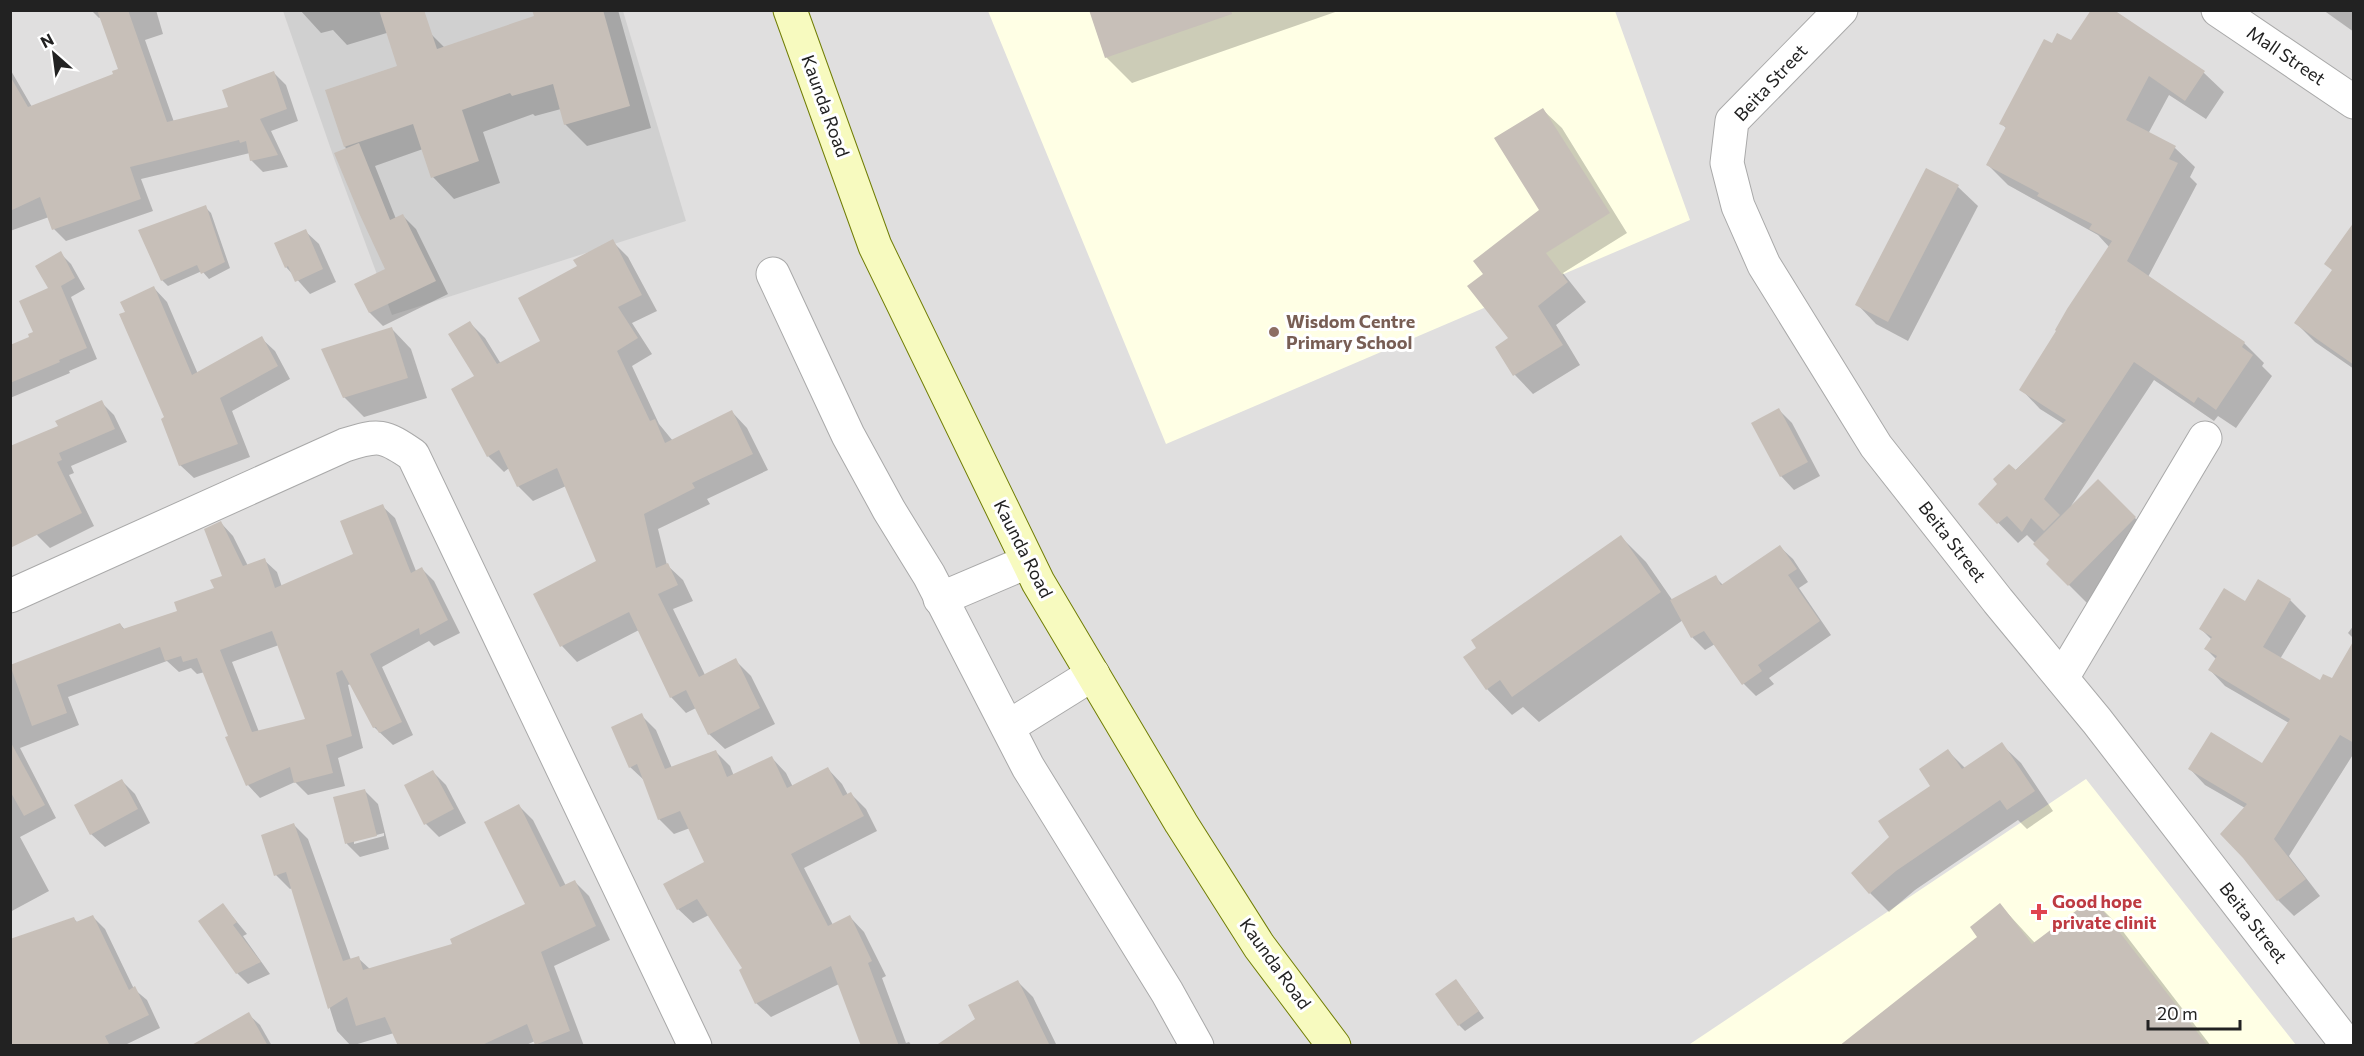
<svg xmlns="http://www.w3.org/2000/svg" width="2364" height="1056" viewBox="0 0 2364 1056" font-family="Commissioner,sans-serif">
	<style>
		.residential { fill: #e0dfdf }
		.education { fill: #ffffe5 }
		.religious { fill: #d0d0d0 }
		.shadow { fill: #0003; fill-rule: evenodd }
		.building { fill: #c7bfb8; fill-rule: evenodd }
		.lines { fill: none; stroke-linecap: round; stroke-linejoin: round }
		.street-casing { stroke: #a9a9a9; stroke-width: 35 }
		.secondary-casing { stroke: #707d05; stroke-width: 35 }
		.street { stroke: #fff; stroke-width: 33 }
		.secondary { stroke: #f7fabf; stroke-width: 33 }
		.education-dot { fill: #8d6e63; stroke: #fff; stroke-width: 2 }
		.health-dot { fill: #e0444e; stroke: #fff; stroke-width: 2 }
		.labels { text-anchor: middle; stroke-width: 6; stroke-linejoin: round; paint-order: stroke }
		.street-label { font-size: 18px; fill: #222; stroke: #fff }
		.education-label { font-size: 18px; font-weight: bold; fill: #785e54; stroke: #fff; text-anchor: start }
		.health-label { font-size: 18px; font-weight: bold; fill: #be3a42; stroke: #fff; text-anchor: start }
	</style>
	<rect width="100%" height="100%" fill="#f2efe9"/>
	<rect class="residential" x="11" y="11" width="2342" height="1034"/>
	<g class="education">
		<polygon points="988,11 1615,11 1690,220 1166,444"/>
		<polygon points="2086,779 2296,1045 1687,1046"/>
	</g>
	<polygon class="religious" points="283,11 623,11 686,221 392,315 335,161"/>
	<g class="shadow">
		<polygon points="91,10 156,10 163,34 145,40 174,122 229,108 274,73 286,85 298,121 271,131 288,167 263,172 251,160 250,153 141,179 153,211 66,241 54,229 49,217 10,231 10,69 32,107 115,75 119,70 101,17 99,18"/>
		<polygon points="300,10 393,10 390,32 347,45 333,30 321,33"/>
		<polygon points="534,10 618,10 651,128 587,146 565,124 561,109 535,116 533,114 483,132 500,183 454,199 433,177 423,149 375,166 396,219 403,216 416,229 448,294 383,326 370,313 356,285 387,270 345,146 398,67 432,35 445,48 536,17"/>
		<polygon points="1090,10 1341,10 1132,83 1106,57"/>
		<polygon points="2111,10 2204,73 2224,92 2206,119 2169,95 2148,134 2175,148 2195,167 2190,177 2197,184 2148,277 2244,343 2264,363 2262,366 2272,376 2236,428 2218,416 2214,421 2154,380 2071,506 2098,481 2154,537 2089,605 2048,564 2052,560 2027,535 2018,543 1980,504 2064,424 2040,409 2021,389 2110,248 2098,235 2008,185 1988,165 2007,129 2001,123 2052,45 2071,42"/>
		<polygon points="2323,10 2354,10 2354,32"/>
		<polygon points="1543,110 1562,128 1627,233 1563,273 1586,302 1556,325 1580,365 1533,394 1515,375 1497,347 1511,339 1485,274 1541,211"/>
		<polygon points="1926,170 1958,187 1978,206 1908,341 1876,324 1857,304"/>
		<polygon points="205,207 211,213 230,268 209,279 202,271 168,286 162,280"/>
		<polygon points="2354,224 2354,369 2315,342 2296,323 2333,271"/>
		<polygon points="305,231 319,244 336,282 310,294 286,267"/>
		<polygon points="612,241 628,257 657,311 632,323 652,354 632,366 659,424 673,441 732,412 747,428 768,470 707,499 710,504 658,529 667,565 683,580 693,601 673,609 705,675 735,660 751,676 775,724 725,749 709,734 696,708 686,713 671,697 639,630 577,662 562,646 598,561 566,486 533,501 518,486 509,468 504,472 488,456 470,323 485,338 501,364 542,341 579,267"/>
		<polygon points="60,253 71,264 85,289 71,297 97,359 69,371 70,373 10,398 10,346 31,338 35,333"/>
		<polygon points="154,288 167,302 198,374 261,338 275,351 290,379 232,411 250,457 194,478 180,465 166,418 127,313"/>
		<polygon points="392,329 411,349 427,398 364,417 344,397"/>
		<polygon points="101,402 114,415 127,442 71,466 74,473 69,475 94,526 50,548 37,535 60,427"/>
		<polygon points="1779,410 1792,423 1820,476 1794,490 1781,476"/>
		<path d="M 382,506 L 395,518 L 416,571 L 422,569 L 434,581 L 460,633 L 434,646 L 429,641 L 382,667 L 413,735 L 393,745 L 374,727 L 351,684 L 348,685 L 363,748 L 338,758 L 345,786 L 308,795 L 295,782 L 260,798 L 248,785 L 227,738 L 230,736 L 205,672 L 197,674 L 191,668 L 179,672 L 167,661 L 68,697 L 79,725 L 20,748 L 56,818 L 20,837 L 49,891 L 10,912 L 10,666 L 120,624 L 125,630 L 179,612 L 216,589 L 224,576 L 221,523 L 233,536 L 248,566 L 264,560 L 277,572 L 282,587 L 355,555 ZM 279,645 L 307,720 L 259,732 L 232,662 Z"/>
		<polygon points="1621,537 1646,562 1673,601 1715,577 1723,585 1780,547 1793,559 1808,582 1799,588 1831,635 1769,678 1774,684 1756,696 1744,684 1715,644 1705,650 1692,637 1683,620 1539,722 1523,707 1512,715 1487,689"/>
		<polygon points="2290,600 2306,616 2280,659 2320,682 2333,680 2354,643 2354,753 2289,856 2320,896 2294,916 2278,900 2244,857 2245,808 2205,785 2190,769 2263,765 2289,723 2225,686 2210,670 2216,659 2206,649 2212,640 2201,629 2245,603"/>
		<polygon points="2354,625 2354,639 2348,633"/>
		<polygon points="641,715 656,730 672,768 715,751 730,766 734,776 772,758 786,773 793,787 828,769 842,784 848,795 851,794 866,809 877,831 804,868 833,925 850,917 864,932 886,976 882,978 906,1043 909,1042 912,1046 862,1046 839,984 771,1017 756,1003 745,969 709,915 693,923 678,909 706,862 690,828 674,834 659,819 645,781 630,767"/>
		<polygon points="2001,744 2021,763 2053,811 2027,829 2018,820 1915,890 1889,912 1870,893 1932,787 1948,751 1965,768"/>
		<polygon points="433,772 446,785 466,823 439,837 426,824"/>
		<polygon points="122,781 135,794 150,823 105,847 91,834"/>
		<path d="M 364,790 L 378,804 L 389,849 L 360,857 L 347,844 L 335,798 ZM 384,833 L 384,836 L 354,844 L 354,841 Z"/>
		<polygon points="519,806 533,820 566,886 575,882 589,896 610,940 554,966 584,1046 538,1046 535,1041 524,1046 400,1046 394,1033 351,1046 337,1031 292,888 290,889 276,875 294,825 308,839 351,960 358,958 371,970 455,945 527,904"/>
		<polygon points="2093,900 2118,925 2211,1046 1842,1046 1979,937 2000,905 2035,943"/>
		<polygon points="223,905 247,934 243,936 270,974 248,984 237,973"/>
		<polygon points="93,917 105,929 134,989 147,1000 160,1028 123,1046 10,1046 74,919 78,923"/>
		<polygon points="1018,982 1033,997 1057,1046 937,1046 977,1020"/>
		<polygon points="1462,988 1484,1018 1465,1031 1459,1025"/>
		<polygon points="248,1014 260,1025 272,1046 196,1046"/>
	</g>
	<g class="building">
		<polygon points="97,10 128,10 167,122 228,107 222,90 274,71 287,109 260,119 278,155 250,161 246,141 240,143 239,140 130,167 141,199 52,230 40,197 10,211 10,76 28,107 113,74 112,71 118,69"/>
		<polygon points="379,10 424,10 437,49 534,16 532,10 603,10 630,106 564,125 553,84 512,96 510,93 462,110 479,161 431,178 413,124 344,147 325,90 397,66"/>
		<polygon points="1089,10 1231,10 1232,14 1105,58"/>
		<polygon points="2091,10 2114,10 2205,71 2185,101 2149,76 2126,120 2176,146 2169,159 2178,163 2127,261 2245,342 2242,347 2253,355 2216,410 2198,397 2194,403 2134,362 2044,499 2060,515 2044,531 2031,518 2022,532 2007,516 1997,524 1978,504 1997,484 1993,479 2009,464 2016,470 2066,420 2019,390 2056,331 2055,330 2067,309 2112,241 2089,229 2092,224 2037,196 2039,193 1986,165 2006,127 1999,124 2044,39 2052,43 2057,33 2071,40"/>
		<polygon points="1543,108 1610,213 1546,253 1568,282 1538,306 1563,345 1513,376 1495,347 1508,338 1467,286 1483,274 1473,261 1539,210 1494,138"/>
		<polygon points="359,143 390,220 403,214 436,281 369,313 354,284 385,269 359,213 334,153"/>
		<polygon points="1926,168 1959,185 1888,322 1855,305"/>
		<polygon points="206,205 225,262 201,274 197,265 161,281 138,230"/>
		<polygon points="2354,222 2354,365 2294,323 2332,270 2324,264"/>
		<polygon points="306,229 323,269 295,282 288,266 285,268 274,243"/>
		<polygon points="613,239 642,295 618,307 638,338 617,351 650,421 655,419 665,443 732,410 753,454 692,483 695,488 644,514 656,568 668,563 678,585 658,594 699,677 736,658 760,708 708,735 686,690 670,698 629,612 560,647 533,594 596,561 557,468 517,487 499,450 487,457 451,389 474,376 448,334 470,321 497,364 540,341 518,298 577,266 573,260"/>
		<polygon points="61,251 75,278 61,286 87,348 59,360 60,362 10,383 10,345 29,337 28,334 33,332 19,301 48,288 35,266"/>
		<polygon points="154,286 192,375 262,336 278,366 220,398 238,444 179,466 161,419 164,417 119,314 125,312 120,302"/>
		<polygon points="392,327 408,378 343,398 321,349"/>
		<polygon points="102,400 115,429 59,453 62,460 57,462 82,513 10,548 10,446 58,426 55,421"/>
		<polygon points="1779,408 1808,462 1780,477 1751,423"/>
		<polygon points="2098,479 2136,517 2068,586 2046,564 2049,560 2033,544"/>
		<path d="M 383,504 L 411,573 L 422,567 L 448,620 L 420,635 L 419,628 L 370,654 L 402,722 L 379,733 L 376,727 L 373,728 L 342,670 L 336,673 L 352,736 L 326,745 L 333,773 L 294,783 L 290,767 L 246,786 L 225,737 L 228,736 L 197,658 L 183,662 L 181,656 L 165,661 L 160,647 L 57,685 L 67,713 L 32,726 L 10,665 L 120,623 L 123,629 L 177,611 L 174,602 L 214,588 L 210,580 L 222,576 L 204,529 L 221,521 L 243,566 L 265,558 L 275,588 L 353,554 L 340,521 ZM 272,631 L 305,719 L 252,732 L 220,650 Z"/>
		<polygon points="1621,535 1661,592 1512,697 1500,680 1486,690 1463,657 1476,648 1471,640"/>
		<polygon points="1780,545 1797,569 1788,575 1820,621 1758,665 1762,671 1742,685 1704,631 1691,638 1670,600 1716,575 1721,585"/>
		<polygon points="2258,579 2291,599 2263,647 2320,680 2323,674 2332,678 2354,640 2354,743 2340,735 2274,839 2306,879 2277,901 2243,858 2220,834 2247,804 2188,769 2211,732 2262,763 2290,719 2208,670 2217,656 2204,649 2212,637 2199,629 2224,588 2245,601"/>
		<polygon points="642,713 665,769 716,750 727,777 772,756 787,788 828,767 843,796 851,792 864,816 791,854 828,926 850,915 872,961 868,963 899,1046 861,1046 831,966 755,1004 739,970 742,968 697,899 677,910 663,884 704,862 680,811 658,820 637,764 629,768 611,727"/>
		<polygon points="10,741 45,805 24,816 10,791"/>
		<polygon points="2002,742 2035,791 2007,810 2000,800 1896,871 1869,894 1851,873 1889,837 1878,821 1930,786 1919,769 1948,749 1962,769"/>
		<polygon points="433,770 454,809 424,825 404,785"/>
		<polygon points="122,779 138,809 90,835 74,805"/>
		<polygon points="365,789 377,836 345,844 333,797"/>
		<polygon points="519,804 560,887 575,880 596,926 541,952 570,1031 535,1045 527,1024 480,1046 398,1046 385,1017 356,1026 347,997 328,1009 286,872 274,876 261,835 294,823 343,961 359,956 363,970 452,944 450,939 525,904 484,822"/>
		<polygon points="2093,898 2208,1046 1839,1046 1977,937 1970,927 2000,903 2032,944"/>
		<polygon points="223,903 237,922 233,925 261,962 236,974 198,921"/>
		<polygon points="93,915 129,990 135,986 149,1015 105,1036 110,1046 10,1046 10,939 74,917 76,922"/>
		<polygon points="1456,979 1479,1011 1458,1026 1435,994"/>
		<polygon points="1018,980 1050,1046 935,1046 975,1019 968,1005"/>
		<polygon points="249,1012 268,1046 190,1046"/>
	</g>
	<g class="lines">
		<defs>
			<g id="street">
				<polyline points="1841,10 1732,121 1727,163 1738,206 1764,265 1876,446 1998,601 2097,721 2348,1046"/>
				<polyline points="2218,10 2354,102"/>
				<polyline points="773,274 848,435 889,510 929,575 1028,767 1167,992 1197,1046"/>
				<path d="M 10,596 L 345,445 C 379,434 384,435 413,455 L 695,1046"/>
				<polyline points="940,599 1027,562"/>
				<polyline points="2062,678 2205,438"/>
				<polyline points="1008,727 1093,674"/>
			</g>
			<polyline id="secondary" points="790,10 875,246 1038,582 1181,823 1259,946 1334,1046"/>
		</defs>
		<use href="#street" class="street-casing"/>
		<use href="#secondary" class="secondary-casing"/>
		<use href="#street" class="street"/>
		<use href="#secondary" class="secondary"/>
	</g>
	<circle class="education-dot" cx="1274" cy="332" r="6"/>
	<path class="health-dot" d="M2036 903h6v6h6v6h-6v6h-6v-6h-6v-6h6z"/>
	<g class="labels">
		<g class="street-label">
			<text transform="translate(2286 56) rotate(34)" y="6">Mall Street</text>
			<text transform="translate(1771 83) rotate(-47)" y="6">Beita Street</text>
			<text transform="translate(825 106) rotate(70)" y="6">Kaunda Road</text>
			<text transform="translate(1952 542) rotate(52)" y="6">Beita Street</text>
			<text transform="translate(1023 549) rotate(63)" y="6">Kaunda Road</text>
			<text transform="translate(2253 923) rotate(52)" y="6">Beita Street</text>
			<text transform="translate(1275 964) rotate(54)" y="6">Kaunda Road</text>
		</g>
		<g class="education-label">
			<text x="1286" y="328">Wisdom Centre<tspan x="1286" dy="21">Primary School</tspan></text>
		</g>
		<g class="health-label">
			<text x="2052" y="908">Good hope<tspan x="2052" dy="21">private clinit</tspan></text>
		</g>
	</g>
	<rect width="2364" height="1056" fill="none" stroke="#222222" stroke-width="24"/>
	<g transform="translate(54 54) rotate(332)" stroke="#ffffff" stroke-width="4.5" paint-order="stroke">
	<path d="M0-4.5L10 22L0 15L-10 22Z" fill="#222222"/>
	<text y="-9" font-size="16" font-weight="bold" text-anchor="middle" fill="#222222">N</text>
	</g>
	<path d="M2148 1020v9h92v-9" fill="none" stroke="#222222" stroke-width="3"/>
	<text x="2157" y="1020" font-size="18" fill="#222222" stroke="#ffffff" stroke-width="4.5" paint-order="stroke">20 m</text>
</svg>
